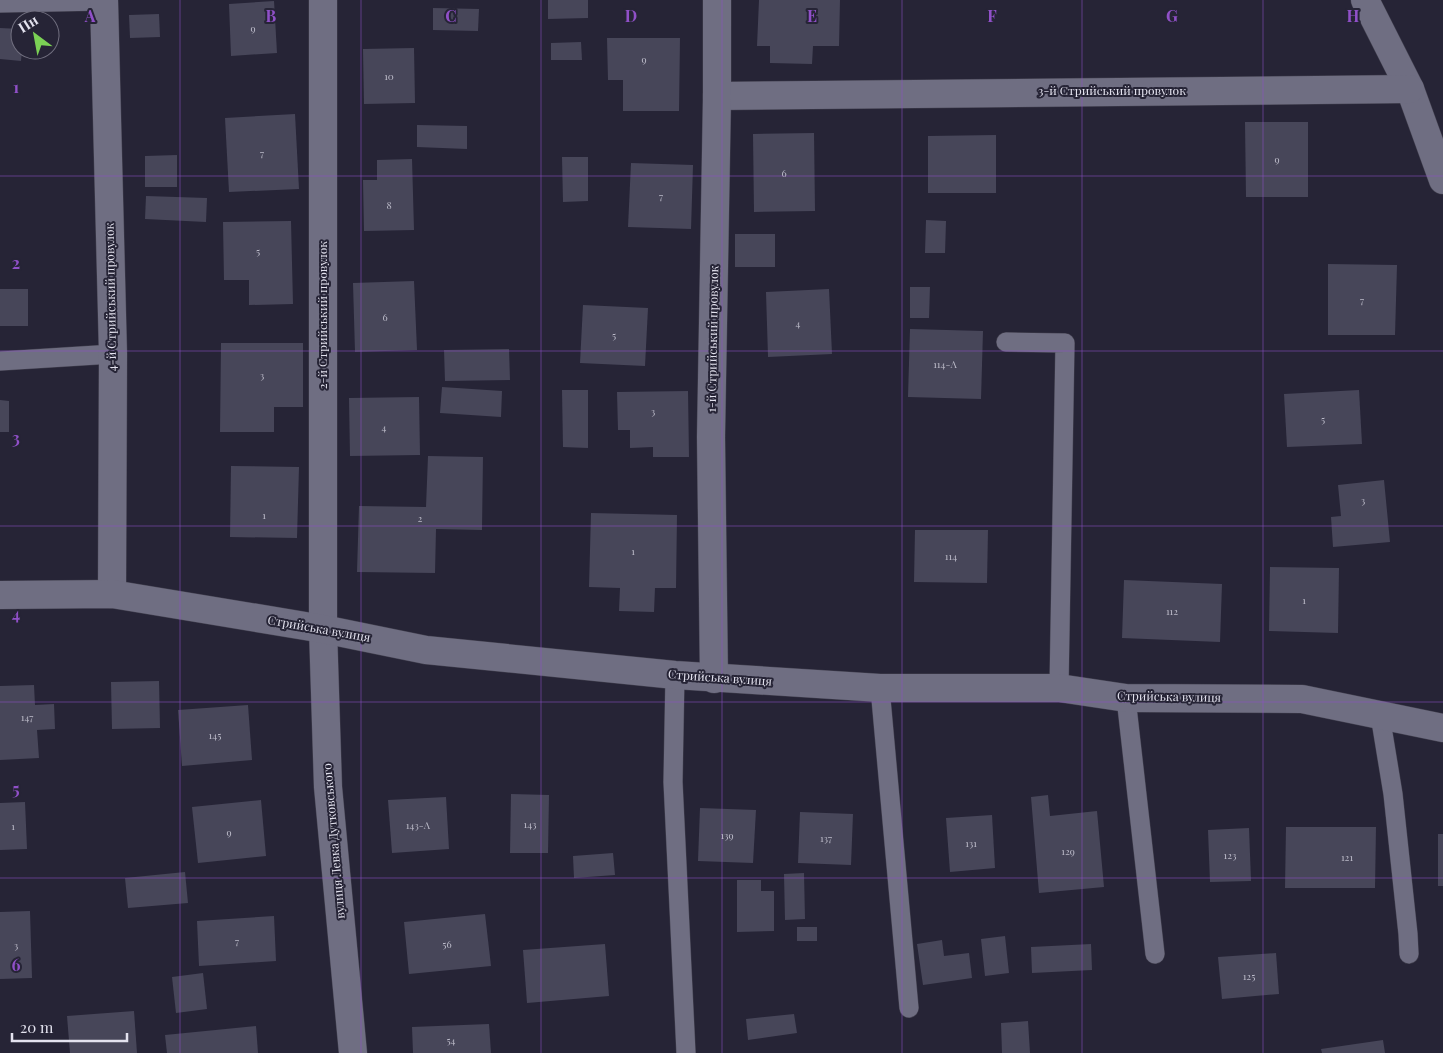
<svg xmlns="http://www.w3.org/2000/svg" width="1443" height="1053" viewBox="0 0 1443 1053" font-family="'Playfair Display',serif">
	<style>
		.building { fill: #474659 }
		.lines { fill: none; stroke-linecap: round; stroke-linejoin: round }
		.service-casing { stroke: #42404f; stroke-width: 20 }
		.minor-casing { stroke: #42404f; stroke-width: 29 }
		.service { stroke: #6f6e82; stroke-width: 19 }
		.minor { stroke: #6f6e82; stroke-width: 28 }
		.grid { fill: none; stroke: #9050c8; stroke-width: 1; stroke-opacity: 0.55 }
		.labels { text-anchor: middle; stroke-width: 4; stroke-linejoin: round; paint-order: stroke }
		.number-label { font-size: 10px; fill: #bcbbc9 }
		.street-label { font-size: 12px; fill: #e3e2ee; stroke: #262436 }
		.grid-label { font-size: 16px; text-anchor: middle; font-weight: bold; fill: #9050c8; stroke: #262436; stroke-width: 4; stroke-linejoin: round; paint-order: stroke }
	</style>
	<rect width="100%" height="100%" fill="#262436"/>
	<g class="building">
		<polygon points="548,0 588,0 588,18 548,19"/>
		<polygon points="759,0 840,0 839,46 813,46 812,64 770,63 770,46 757,46"/>
		<polygon points="274,1 277,53 231,56 229,4"/>
		<polygon points="433,8 479,9 478,31 433,30"/>
		<polygon points="159,14 160,37 130,38 129,15"/>
		<polygon points="0,28 20,29 20,50 22,50 21,61 0,59"/>
		<polygon points="607,38 680,38 679,111 623,111 623,80 608,80"/>
		<polygon points="581,42 582,60 551,60 551,43"/>
		<polygon points="414,48 415,103 364,104 363,49"/>
		<polygon points="295,114 299,189 229,192 225,118"/>
		<polygon points="1245,122 1308,122 1308,197 1246,197"/>
		<polygon points="417,125 467,126 467,149 417,147"/>
		<polygon points="814,133 815,211 754,212 753,134"/>
		<polygon points="996,135 996,193 928,193 928,136"/>
		<polygon points="177,155 177,187 145,187 145,156"/>
		<polygon points="562,157 588,157 588,201 563,202"/>
		<polygon points="412,159 414,230 364,231 363,180 377,180 377,160"/>
		<polygon points="631,163 693,165 691,229 628,227"/>
		<polygon points="146,196 207,198 206,222 145,219"/>
		<polygon points="926,220 946,221 945,253 925,253"/>
		<polygon points="291,221 293,304 249,305 249,280 224,280 223,222"/>
		<rect x="735" y="234" width="40" height="33"/>
		<polygon points="1328,264 1397,265 1395,335 1328,335"/>
		<polygon points="414,281 417,350 355,352 353,283"/>
		<polygon points="910,287 930,287 929,318 910,318"/>
		<rect x="0" y="289" width="28" height="37"/>
		<polygon points="829,289 832,354 768,357 766,292"/>
		<polygon points="583,305 648,308 645,366 580,363"/>
		<polygon points="910,329 983,331 981,399 908,397"/>
		<polygon points="221,343 303,343 303,407 274,407 274,432 220,432"/>
		<polygon points="509,349 510,380 445,381 444,350"/>
		<polygon points="442,387 502,391 501,417 440,413"/>
		<polygon points="562,390 588,390 588,448 563,447"/>
		<polygon points="1359,390 1362,444 1287,447 1284,394"/>
		<polygon points="688,391 689,457 653,457 653,447 630,448 630,430 618,430 617,392"/>
		<polygon points="419,397 420,455 350,456 349,398"/>
		<polygon points="0,400 9,401 9,432 0,432"/>
		<polygon points="428,456 483,457 482,530 436,529 435,573 357,572 359,506 426,507"/>
		<polygon points="231,466 299,467 297,538 230,537"/>
		<polygon points="1384,480 1390,542 1333,547 1331,517 1341,516 1338,485"/>
		<polygon points="591,513 677,515 676,588 655,588 654,612 619,611 620,588 589,587"/>
		<polygon points="915,530 988,530 987,583 914,582"/>
		<polygon points="1270,567 1339,568 1338,633 1269,631"/>
		<polygon points="1124,580 1222,584 1220,642 1122,638"/>
		<polygon points="159,681 160,728 112,729 111,682"/>
		<polygon points="34,685 35,705 54,704 55,729 37,730 39,758 0,760 0,686"/>
		<polygon points="248,705 252,760 182,766 178,710"/>
		<polygon points="511,794 549,795 548,853 510,853"/>
		<polygon points="1048,795 1050,816 1097,811 1104,887 1039,893 1031,797"/>
		<polygon points="446,797 449,849 392,853 388,800"/>
		<polygon points="261,800 266,856 198,863 192,807"/>
		<polygon points="25,802 27,849 0,850 0,803"/>
		<polygon points="700,808 756,810 753,863 698,861"/>
		<polygon points="800,812 853,814 851,865 798,863"/>
		<polygon points="992,815 995,868 950,872 946,818"/>
		<polygon points="1286,827 1376,827 1375,888 1285,888"/>
		<polygon points="1249,828 1251,881 1210,882 1208,830"/>
		<rect x="1438" y="834" width="5" height="52"/>
		<polygon points="613,853 615,875 574,878 573,856"/>
		<polygon points="185,872 188,903 128,908 125,878"/>
		<polygon points="804,873 805,919 785,920 784,874"/>
		<polygon points="737,880 761,880 761,891 774,891 774,931 737,932"/>
		<polygon points="30,911 32,978 0,979 0,912"/>
		<polygon points="485,914 491,966 409,974 404,922"/>
		<polygon points="274,916 276,961 199,966 197,921"/>
		<rect x="797" y="927" width="20" height="14"/>
		<polygon points="1005,936 1009,973 985,976 981,939"/>
		<polygon points="942,940 944,956 969,953 972,978 923,985 917,944"/>
		<polygon points="605,944 609,996 527,1003 523,950"/>
		<polygon points="1091,944 1092,970 1032,973 1031,947"/>
		<polygon points="1276,953 1279,994 1222,999 1218,957"/>
		<polygon points="203,973 207,1009 176,1013 172,977"/>
		<polygon points="134,1011 137,1053 70,1053 67,1016"/>
		<polygon points="794,1014 797,1033 748,1040 746,1019"/>
		<polygon points="1028,1021 1030,1053 1002,1053 1001,1023"/>
		<polygon points="489,1024 491,1053 413,1053 412,1027"/>
		<polygon points="256,1026 258,1053 167,1053 165,1035"/>
		<polygon points="1383,1040 1385,1053 1322,1053 1321,1049"/>
	</g>
	<g class="lines">
		<defs>
			<g id="service">
				<polyline points="0,3 104,1"/>
				<polyline points="1006,342 1065,343 1059,688"/>
				<polyline points="0,361 113,354"/>
				<polyline points="675,675 673,782 686,1053"/>
				<polyline points="880,688 909,1008"/>
				<polyline points="1126,698 1155,954"/>
				<polyline points="1380,715 1393,794 1408,934 1409,954"/>
			</g>
			<g id="minor">
				<polyline points="104,0 113,354 112,594"/>
				<polyline points="323,0 323,629 328,787 353,1053"/>
				<polyline points="1365,0 1410,89 1443,180"/>
				<polyline points="717,96 1410,89"/>
				<polyline points="0,595 112,594 323,629 426,650 675,675 880,688 1059,688 1126,698 1302,699 1443,728"/>
				<polyline points="714,679 711,437 717,96 717,0"/>
			</g>
		</defs>
		<use href="#service" class="service-casing"/>
		<use href="#minor" class="minor-casing"/>
		<use href="#service" class="service"/>
		<use href="#minor" class="minor"/>
	</g>
	<path class="grid" d="M 180,0 L 180,1053M 361,0 L 361,1053M 541,0 L 541,1053M 722,0 L 722,1053M 902,0 L 902,1053M 1082,0 L 1082,1053M 1263,0 L 1263,1053M 0,176 L 1443,176M 0,351 L 1443,351M 0,526 L 1443,526M 0,702 L 1443,702M 0,878 L 1443,878"/>
	<g class="labels">
		<g class="number-label">
			<text x="253" y="32">9</text>
			<text x="644" y="63">9</text>
			<text x="389" y="80">10</text>
			<text x="262" y="157">7</text>
			<text x="1277" y="163">9</text>
			<text x="784" y="177">6</text>
			<text x="661" y="200">7</text>
			<text x="389" y="209">8</text>
			<text x="258" y="255">5</text>
			<text x="1362" y="304">7</text>
			<text x="385" y="321">6</text>
			<text x="798" y="327">4</text>
			<text x="614" y="339">5</text>
			<text x="945" y="368">114-А</text>
			<text x="262" y="379">3</text>
			<text x="653" y="415">3</text>
			<text x="1323" y="423">5</text>
			<text x="384" y="431">4</text>
			<text x="1363" y="504">3</text>
			<text x="264" y="519">1</text>
			<text x="420" y="522">2</text>
			<text x="633" y="555">1</text>
			<text x="951" y="560">114</text>
			<text x="1304" y="604">1</text>
			<text x="1172" y="615">112</text>
			<text x="27" y="721">147</text>
			<text x="215" y="739">145</text>
			<text x="530" y="828">143</text>
			<text x="418" y="829">143-А</text>
			<text x="13" y="830">1</text>
			<text x="229" y="836">9</text>
			<text x="727" y="839">139</text>
			<text x="826" y="842">137</text>
			<text x="971" y="847">131</text>
			<text x="1068" y="855">129</text>
			<text x="1230" y="859">123</text>
			<text x="1347" y="861">121</text>
			<text x="237" y="945">7</text>
			<text x="447" y="948">56</text>
			<text x="16" y="949">3</text>
			<text x="1249" y="980">125</text>
			<text x="451" y="1044">54</text>
		</g>
		<g class="street-label">
			<text x="1112" y="95">3-й Стрийський провулок</text>
			<text transform="translate(111 297) rotate(-91)" y="4">4-й Стрийський провулок</text>
			<text transform="translate(323 315) rotate(-90)" y="4">2-й Стрийський провулок</text>
			<text transform="translate(713 339) rotate(-89)" y="4">1-й Стрийський провулок</text>
			<text transform="translate(319 629) rotate(10)" y="4">Стрийська вулиця</text>
			<text transform="translate(720 678) rotate(4)" y="4">Стрийська вулиця</text>
			<text transform="translate(1169 697) rotate(1)" y="4">Стрийська вулиця</text>
			<text transform="translate(334 841) rotate(-95)" y="4">вулиця Левка Дутковського</text>
		</g>
	</g>
	<g class="grid-label">
		<text x="90" y="22">A</text>
		<text x="271" y="22">B</text>
		<text x="451" y="22">C</text>
		<text x="631" y="22">D</text>
		<text x="812" y="22">E</text>
		<text x="992" y="22">F</text>
		<text x="1172" y="22">G</text>
		<text x="1353" y="22">H</text>
		<text x="16" y="93">1</text>
		<text x="16" y="269">2</text>
		<text x="16" y="444">3</text>
		<text x="16" y="620">4</text>
		<text x="16" y="795">5</text>
		<text x="16" y="971">6</text>
	</g>
	<g transform="translate(35 35) rotate(328)"><circle r="24" fill="#262436" stroke="#727080"/>
	<path d="M0-4L9 19L0 12L-9 19Z" fill="#7bd155"/>
	<text y="-8" font-size="14" font-weight="bold" text-anchor="middle" fill="#e3e2ee">Пн</text>
	</g>
	<path d="M12 1033v8h115v-8" fill="none" stroke="#e3e2ee" stroke-width="2.5"/>
	<text x="20" y="1033" font-size="15" fill="#e3e2ee" stroke="#262436" stroke-width="4" paint-order="stroke">20 m</text>
</svg>
